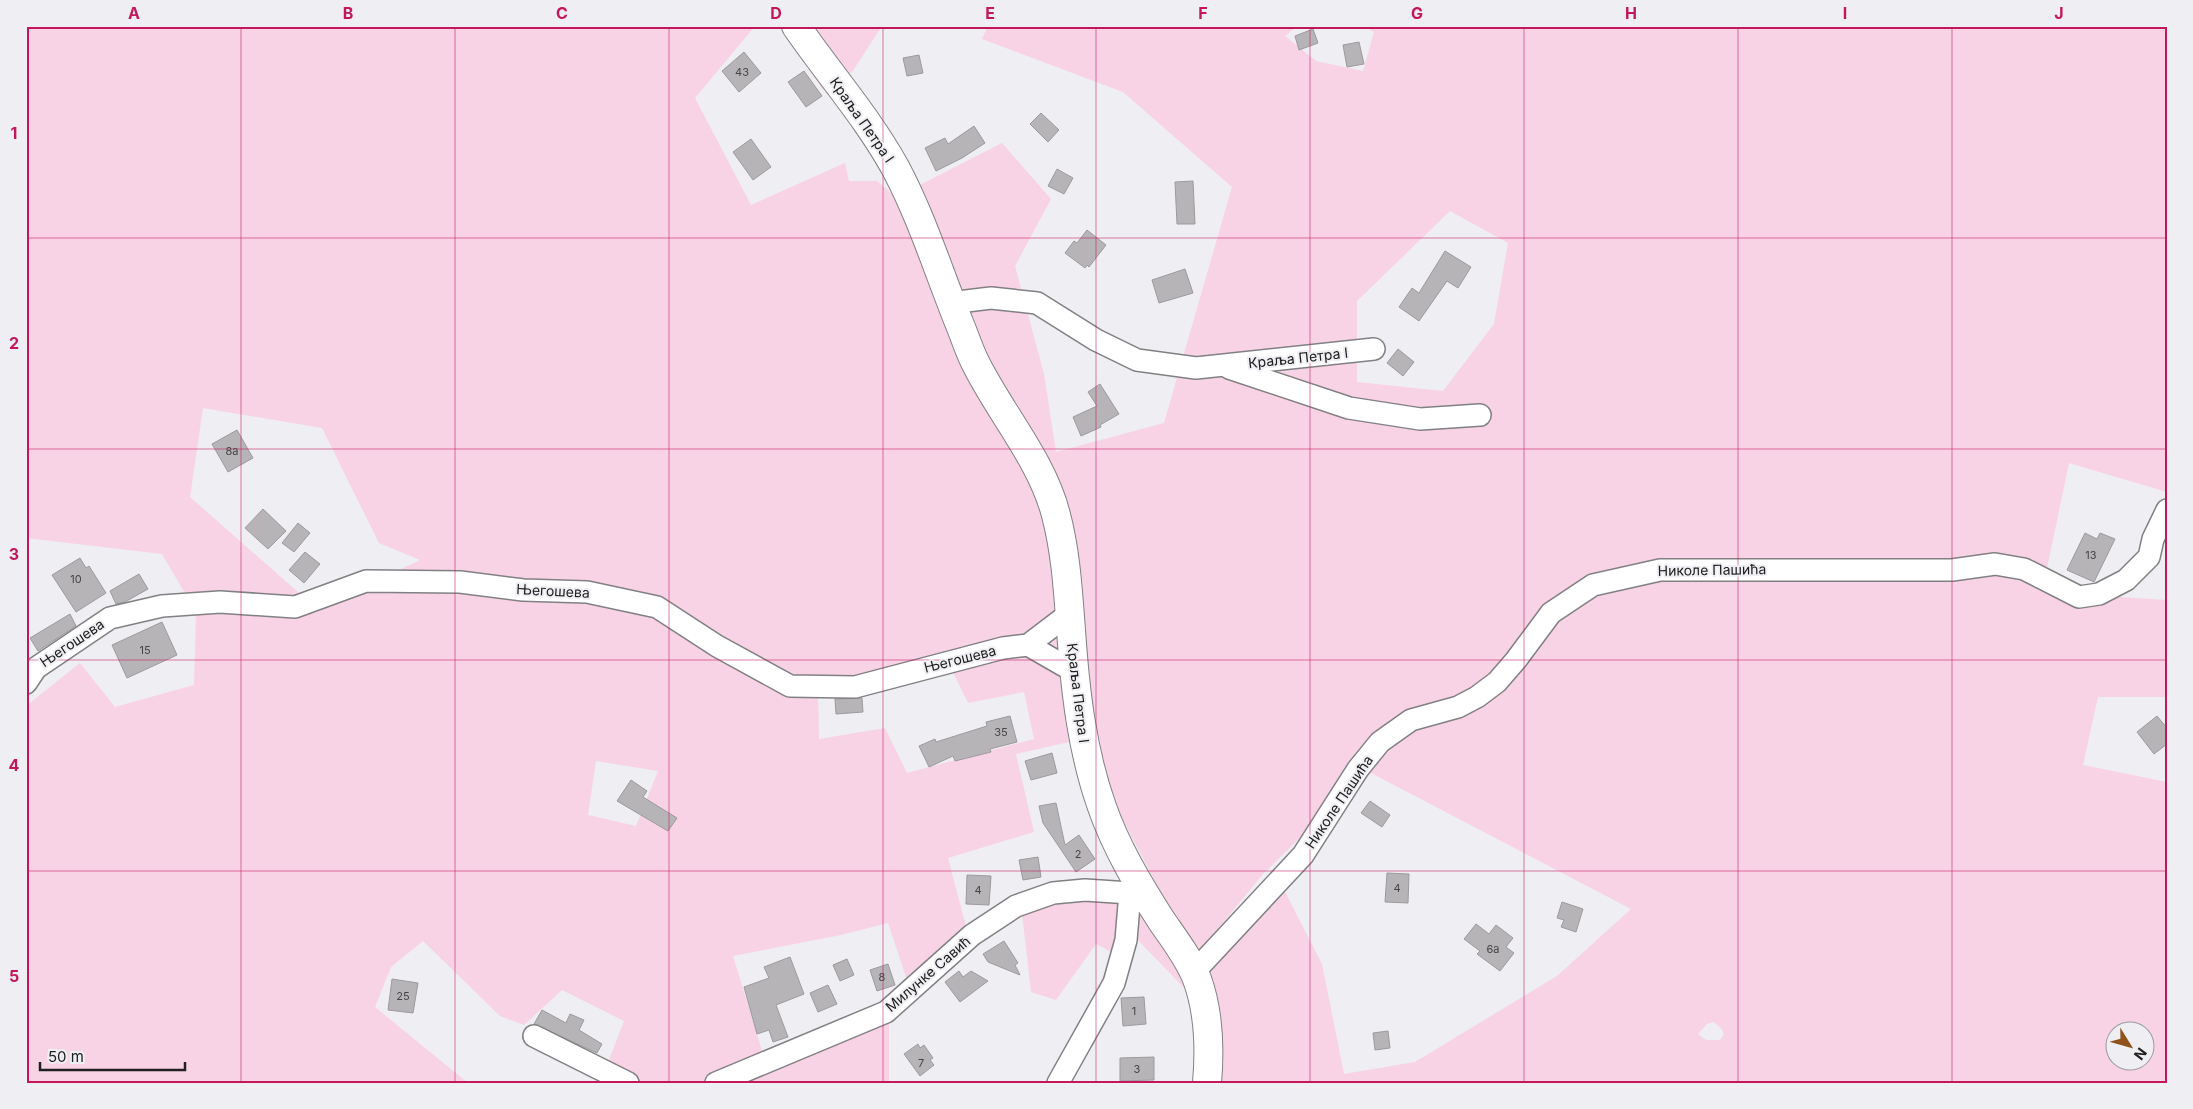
<svg xmlns="http://www.w3.org/2000/svg" width="2193" height="1109" viewBox="0 0 2193 1109" font-family="Inter,sans-serif">
	<style>
		.green { fill: #f8d2e5; fill-rule: evenodd }
		.building { fill: #b7b4b7; stroke: #9d9a9d }
		.lines { fill: none; stroke-linecap: round; stroke-linejoin: round }
		.street-casing { stroke: #818083; stroke-width: 24 }
		.secondary-casing { stroke: #818083; stroke-width: 30 }
		.street { stroke: #fff; stroke-width: 21 }
		.secondary { stroke: #fff; stroke-width: 28 }
		.grid { fill: none; stroke: #c2185b; stroke-width: 1; stroke-opacity: 0.55 }
		.labels { text-anchor: middle; stroke-width: 4; stroke-linejoin: round; paint-order: stroke }
		.number-label { font-size: 11px; fill: #464546 }
		.street-label { font-size: 14px; fill: #202021; stroke: #efeef2 }
		.neatline { fill: none; stroke: #c2185b; stroke-width: 2 }
		.grid-label { font-size: 16px; text-anchor: middle; font-weight: bold; fill: #c2185b }
	</style>
	<rect width="100%" height="100%" fill="#efeef2"/>
	<g class="green">
		<path d="M 26,26 L 755,26 L 695,98 L 751,205 L 845,163 L 849,181 L 877,181 L 893,195 L 918,186 L 1002,143 L 1051,199 L 1015,266 L 1044,374 L 1056,452 L 1164,423 L 1232,187 L 1123,92 L 982,39 L 988,26 L 1297,26 L 1285,36 L 1316,61 L 1363,71 L 1374,32 L 1364,26 L 2167,26 L 2167,492 L 2069,463 L 2042,592 L 2167,600 L 2167,697 L 2098,697 L 2083,765 L 2167,782 L 2167,1083 L 1203,1083 L 1210,971 L 1283,888 L 1322,964 L 1344,1074 L 1415,1062 L 1557,976 L 1631,909 L 1371,773 L 1334,821 L 1315,823 L 1263,874 L 1199,952 L 1200,1083 L 1192,1083 L 1198,1066 L 1189,993 L 1136,938 L 1068,1083 L 1047,1083 L 1115,954 L 1096,944 L 1056,1000 L 1031,992 L 1022,913 L 1053,897 L 1162,895 L 1071,720 L 1078,740 L 1016,754 L 1034,832 L 948,858 L 967,930 L 908,983 L 888,923 L 841,935 L 733,956 L 763,1054 L 889,1017 L 889,1083 L 617,1083 L 602,1078 L 624,1021 L 562,990 L 524,1025 L 500,1016 L 423,941 L 391,967 L 375,1007 L 468,1083 L 26,1083 L 26,706 L 80,663 L 115,707 L 194,685 L 196,612 L 162,554 L 26,538 ZM 1450,211 L 1508,243 L 1494,324 L 1443,391 L 1357,382 L 1357,301 ZM 203,408 L 322,428 L 379,543 L 420,560 L 393,573 L 368,571 L 299,593 L 190,497 ZM 952,670 L 968,703 L 1024,692 L 1034,739 L 907,773 L 885,728 L 819,739 L 818,693 ZM 596,761 L 658,771 L 636,826 L 588,815 ZM 1714,1022 L 1721,1028 L 1724,1034 L 1720,1040 L 1706,1040 L 1698,1034 L 1707,1024 ZM 2116,1032 L 2146,1032 L 2146,1062 L 2116,1062 Z"/>
		<polygon points="780,26 882,26 852,72 823,90"/>
	</g>
	<g class="building">
		<polygon points="1313,29 1318,43 1299,50 1295,36"/>
		<polygon points="1359,42 1364,64 1347,67 1343,45"/>
		<polygon points="744,52 761,73 739,92 722,71"/>
		<polygon points="919,55 923,73 907,76 903,58"/>
		<polygon points="804,71 822,96 806,107 788,82"/>
		<polygon points="1041,113 1059,130 1048,142 1030,124"/>
		<polygon points="974,126 985,143 962,158 936,171 925,148 945,138 948,144"/>
		<polygon points="751,139 771,167 753,180 733,152"/>
		<polygon points="1057,169 1073,178 1064,194 1048,186"/>
		<polygon points="1193,181 1195,224 1177,224 1175,182"/>
		<polygon points="1087,230 1106,245 1089,267 1087,265 1085,268 1065,253 1074,241 1077,243"/>
		<polygon points="1445,251 1471,267 1458,288 1447,281 1419,321 1399,307 1412,288 1419,293"/>
		<polygon points="1185,269 1193,293 1159,303 1152,280"/>
		<polygon points="1398,349 1414,362 1403,376 1387,363"/>
		<polygon points="1100,384 1119,414 1100,425 1101,427 1081,436 1073,417 1097,406 1088,392"/>
		<polygon points="237,430 253,458 228,472 212,444"/>
		<polygon points="263,509 286,531 268,549 245,528"/>
		<polygon points="298,523 310,533 294,552 282,543"/>
		<polygon points="2085,533 2097,539 2100,533 2115,539 2094,582 2067,570"/>
		<polygon points="305,552 320,564 304,583 289,570"/>
		<polygon points="80,558 86,568 89,566 106,593 76,612 52,575"/>
		<polygon points="139,574 148,589 125,602 116,604 110,591"/>
		<polygon points="70,614 76,626 38,651 30,638"/>
		<polygon points="162,622 177,655 127,678 112,645"/>
		<polygon points="862,698 863,712 836,714 835,699"/>
		<polygon points="1010,716 1017,742 990,749 991,752 955,761 953,756 929,767 919,746 935,739 936,742 987,726 986,722"/>
		<polygon points="2157,716 2167,728 2167,744 2154,754 2137,732"/>
		<polygon points="1052,753 1057,773 1031,780 1025,761"/>
		<polygon points="631,780 647,791 643,797 677,818 668,831 617,801"/>
		<polygon points="1370,801 1390,815 1382,827 1361,813"/>
		<polygon points="1056,803 1065,845 1079,835 1095,859 1076,872 1043,823 1039,806"/>
		<polygon points="1038,857 1041,877 1023,880 1019,860"/>
		<polygon points="1387,873 1409,874 1408,903 1385,902"/>
		<polygon points="967,875 991,876 989,905 966,904"/>
		<polygon points="1562,902 1583,909 1576,932 1561,927 1564,920 1557,918"/>
		<polygon points="1476,924 1489,934 1496,925 1513,938 1506,947 1514,953 1500,971 1477,954 1480,951 1464,939"/>
		<polygon points="1004,941 1018,963 1015,965 1020,975 988,962 983,954"/>
		<polygon points="790,957 804,994 776,1005 788,1037 773,1042 769,1030 757,1034 744,987 769,978 764,967"/>
		<polygon points="847,959 854,975 840,981 833,965"/>
		<polygon points="888,964 895,985 877,991 870,970"/>
		<polygon points="959,971 963,977 971,971 988,981 960,1002 945,982"/>
		<polygon points="392,979 418,983 413,1013 388,1010"/>
		<polygon points="828,985 837,1004 818,1012 810,993"/>
		<polygon points="1144,997 1146,1024 1123,1026 1121,998"/>
		<polygon points="542,1010 566,1023 570,1014 584,1020 579,1030 602,1044 597,1053 534,1024"/>
		<polygon points="1388,1031 1390,1048 1375,1050 1373,1033"/>
		<polygon points="918,1044 920,1048 924,1045 933,1058 930,1060 934,1065 920,1076 904,1054"/>
		<polygon points="1154,1057 1154,1080 1120,1081 1120,1058"/>
	</g>
	<g class="lines">
		<defs>
			<g id="street">
				<polyline points="950,303 991,298 1037,303 1096,340 1137,360 1196,368 1374,349"/>
				<polyline points="1229,368 1349,408 1420,419 1480,415"/>
				<polyline points="1028,645 1075,672"/>
				<polyline points="26,683 36,668 110,618 162,606 220,602 295,607 366,581 460,582 523,590 587,592 657,607 717,646 790,686 855,687 1003,648 1028,645 1070,613"/>
				<polyline points="1194,972 1303,855 1358,769 1380,742 1411,720 1458,707 1477,697 1497,682 1516,660 1551,613 1593,585 1660,570 1952,570 1995,564 2024,569 2079,597 2099,594 2126,580 2149,557 2153,539 2167,510"/>
				<polyline points="534,1036 628,1083"/>
				<polyline points="716,1083 886,1012 972,935 1016,906 1053,893 1085,890 1130,893 1142,889"/>
				<polyline points="1058,1083 1114,983 1126,940 1130,893"/>
			</g>
			<path id="secondary" d="M 796,26 C 829,74 868,118 896,169 C 922,218 939,273 960,325 C 965,337 969,350 975,362 C 1000,413 1042,460 1056,515 C 1066,553 1068,592 1071,630 C 1075,690 1082,751 1102,807 C 1116,847 1138,884 1161,920 C 1174,939 1189,958 1197,979 C 1209,1012 1210,1049 1207,1083"/>
		</defs>
		<use href="#street" class="street-casing"/>
		<use href="#secondary" class="secondary-casing"/>
		<use href="#street" class="street"/>
		<use href="#secondary" class="secondary"/>
	</g>
	<path class="grid" d="M 241,26 L 241,1083M 455,26 L 455,1083M 669,26 L 669,1083M 883,26 L 883,1083M 1096,26 L 1096,1083M 1310,26 L 1310,1083M 1524,26 L 1524,1083M 1738,26 L 1738,1083M 1952,26 L 1952,1083M 26,238 L 2167,238M 26,449 L 2167,449M 26,660 L 2167,660M 26,871 L 2167,871"/>
	<g class="labels">
		<g class="number-label">
			<text x="742" y="76">43</text>
			<text x="232" y="455">8a</text>
			<text x="2091" y="559">13</text>
			<text x="76" y="583">10</text>
			<text x="145" y="654">15</text>
			<text x="1001" y="736">35</text>
			<text x="1078" y="858">2</text>
			<text x="1397" y="892">4</text>
			<text x="978" y="894">4</text>
			<text x="1493" y="953">6a</text>
			<text x="882" y="981">8</text>
			<text x="403" y="1000">25</text>
			<text x="1134" y="1015">1</text>
			<text x="921" y="1067">7</text>
			<text x="1137" y="1073">3</text>
		</g>
		<g class="street-label">
			<text transform="translate(862 120) rotate(55)" y="5">Краља Петра I</text>
			<text transform="translate(1298 358) rotate(-6)" y="5">Краља Петра I</text>
			<text transform="translate(1712 570) rotate(-1)" y="5">Николе Пашића</text>
			<text transform="translate(553 591) rotate(3)" y="5">Његошева</text>
			<text transform="translate(72 643) rotate(-34)" y="5">Његошева</text>
			<text transform="translate(960 659) rotate(-14)" y="5">Његошева</text>
			<text transform="translate(1078 693) rotate(83)" y="5">Краља Петра I</text>
			<text transform="translate(1339 802) rotate(-56)" y="5">Николе Пашића</text>
			<text transform="translate(928 974) rotate(-41)" y="5">Милунке Савић</text>
		</g>
	</g>
	<rect width="2193" height="1109" fill="none" stroke="#efeef2" stroke-width="55"/>
	<g transform="translate(2130 1046) rotate(127)"><circle r="24" fill="#efeef2" stroke="#9c9c9e"/>
	<path d="M0-4L9 19L0 12L-9 19Z" fill="#91511a"/>
	<text y="-8" font-size="14" font-weight="bold" text-anchor="middle" fill="#202021">N</text>
	</g>
	<path d="M40 1062v8h145v-8" fill="none" stroke="#202021" stroke-width="2.5"/>
	<text x="48" y="1062" font-size="15" fill="#202021" stroke="#efeef2" stroke-width="4" paint-order="stroke">50 m</text>
	<rect x="28" y="28" width="2138" height="1054" class="neatline"/>
	<g class="grid-label">
		<text x="134" y="19">A</text>
		<text x="348" y="19">B</text>
		<text x="562" y="19">C</text>
		<text x="776" y="19">D</text>
		<text x="990" y="19">E</text>
		<text x="1203" y="19">F</text>
		<text x="1417" y="19">G</text>
		<text x="1631" y="19">H</text>
		<text x="1845" y="19">I</text>
		<text x="2059" y="19">J</text>
		<text x="14" y="139">1</text>
		<text x="14" y="349">2</text>
		<text x="14" y="560">3</text>
		<text x="14" y="771">4</text>
		<text x="14" y="982">5</text>
	</g>
</svg>
